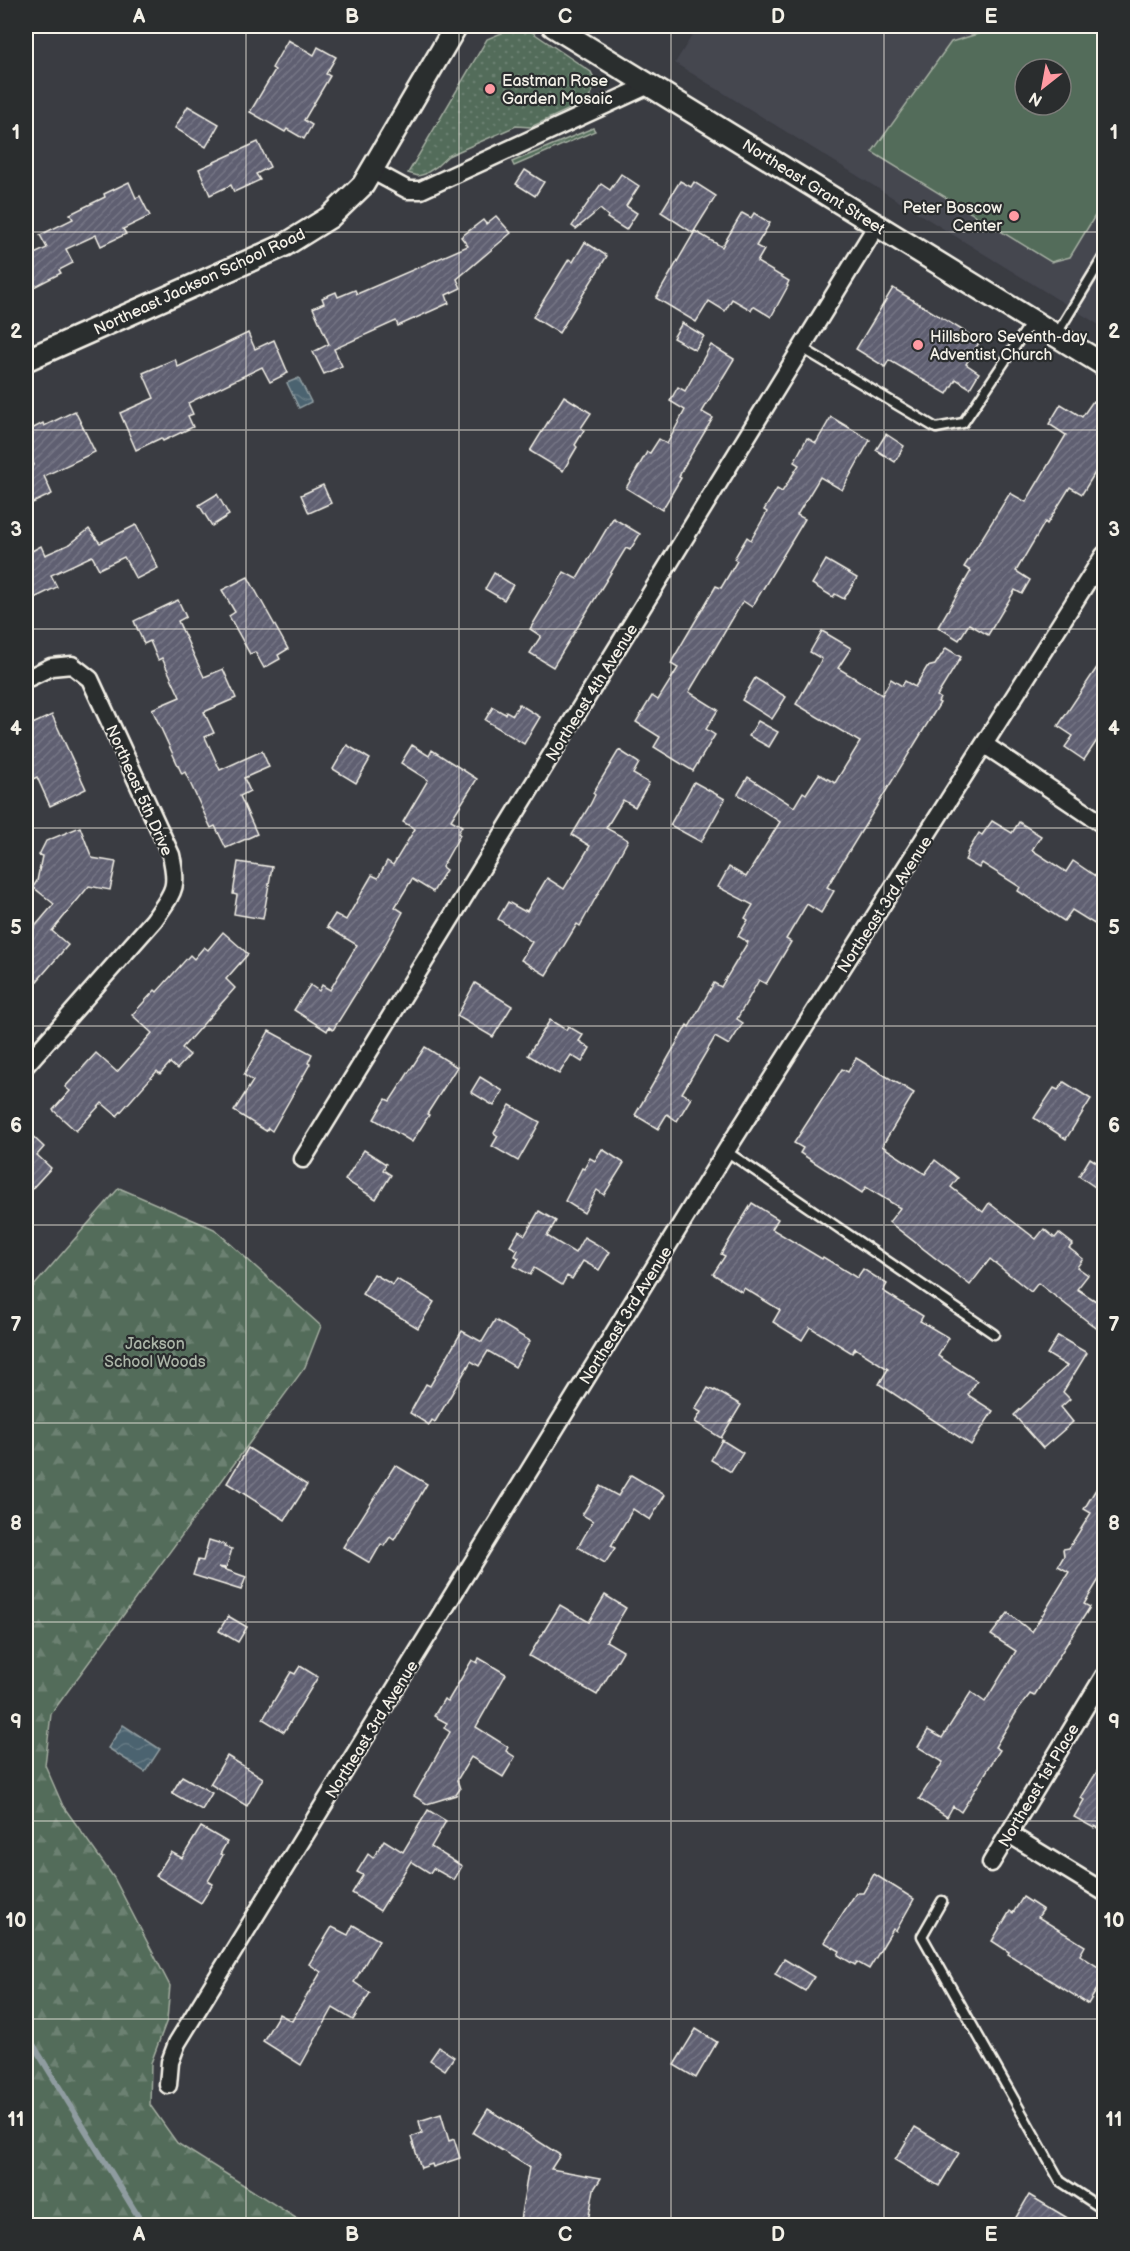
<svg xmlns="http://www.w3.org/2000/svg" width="1130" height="2251" viewBox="0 0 1130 2251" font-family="'Balsamiq Sans',sans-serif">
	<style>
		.built { fill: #454650; fill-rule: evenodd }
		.green { fill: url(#green-dots); stroke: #a4aea1; stroke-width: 1.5 }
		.forest { fill: url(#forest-firs); stroke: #a4aea1; stroke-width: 1.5 }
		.wetland { fill: url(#wetland-marsh); stroke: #a4aea1; stroke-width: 1.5 }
		.pitch { fill: #536c5a; stroke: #a4aea1; stroke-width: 1.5; fill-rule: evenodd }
		.water { fill: url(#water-waves); stroke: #8f9ca0; stroke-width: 1.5 }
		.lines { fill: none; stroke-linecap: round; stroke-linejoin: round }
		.stream { stroke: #8f9ca0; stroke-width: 6 }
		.building { fill: url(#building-hatch); stroke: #f4f1e8; stroke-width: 1.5 }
		.service-casing { stroke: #f4f1e8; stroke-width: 13 }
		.minor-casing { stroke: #f4f1e8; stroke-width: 21 }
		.tertiary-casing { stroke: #f4f1e8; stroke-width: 26 }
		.service { stroke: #2a2d2e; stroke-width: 8 }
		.minor { stroke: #2a2d2e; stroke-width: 16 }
		.tertiary { stroke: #2a2d2e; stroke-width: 21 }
		.grid { fill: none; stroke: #f4f1e8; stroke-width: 1.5; stroke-opacity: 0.55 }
		.poi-dot { fill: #ff9aa2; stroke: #2a2d2e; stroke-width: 2 }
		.labels { text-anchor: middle; stroke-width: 4.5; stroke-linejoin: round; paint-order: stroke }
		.poi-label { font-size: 16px; fill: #f4f1e8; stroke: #2a2d2e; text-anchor: start }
		.street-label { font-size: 16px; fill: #f4f1e8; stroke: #2a2d2e }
		.park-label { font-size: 16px; fill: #acb5a8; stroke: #2a2d2e }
		.neatline { fill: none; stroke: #f4f1e8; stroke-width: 2 }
		.grid-label { font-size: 20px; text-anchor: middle; font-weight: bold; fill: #f4f1e8 }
	</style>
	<defs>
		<pattern id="green-dots" width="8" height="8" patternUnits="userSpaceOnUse" patternTransform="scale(1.5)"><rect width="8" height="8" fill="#536c5a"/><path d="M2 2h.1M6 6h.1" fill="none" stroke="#6c8172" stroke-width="1.8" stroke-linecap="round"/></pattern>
		<pattern id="forest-firs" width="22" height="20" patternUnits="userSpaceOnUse" patternTransform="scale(1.5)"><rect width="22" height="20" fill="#536c5a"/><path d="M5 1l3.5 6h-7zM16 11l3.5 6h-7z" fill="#6c8172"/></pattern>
		<pattern id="wetland-marsh" width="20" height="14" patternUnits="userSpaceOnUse" patternTransform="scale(1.5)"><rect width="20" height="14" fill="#536c5a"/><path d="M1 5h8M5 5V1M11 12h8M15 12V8" fill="none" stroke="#6c8172"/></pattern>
		<pattern id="water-waves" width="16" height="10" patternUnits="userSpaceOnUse" patternTransform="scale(1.5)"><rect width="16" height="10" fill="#4b6370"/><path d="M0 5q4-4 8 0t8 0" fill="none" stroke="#667a84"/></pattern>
		<pattern id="building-hatch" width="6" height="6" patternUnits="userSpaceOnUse" patternTransform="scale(1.5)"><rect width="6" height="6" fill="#5e5f71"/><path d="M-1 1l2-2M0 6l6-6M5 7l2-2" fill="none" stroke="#767685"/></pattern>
	</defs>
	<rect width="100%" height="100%" fill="#3a3c42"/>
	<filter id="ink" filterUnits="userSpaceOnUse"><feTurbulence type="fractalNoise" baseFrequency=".0167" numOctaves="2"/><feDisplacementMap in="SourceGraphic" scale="12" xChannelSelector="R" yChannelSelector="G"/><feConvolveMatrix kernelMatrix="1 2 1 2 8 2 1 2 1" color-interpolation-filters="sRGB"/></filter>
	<g filter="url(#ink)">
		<path class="built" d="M 698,26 L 1104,26 L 1104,328 L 675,63 ZM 1025,69 L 1061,69 L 1061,105 L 1025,105 Z"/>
		<polygon class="green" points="523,26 591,72 595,80 591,95 585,102 531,127 516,126 448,156 436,167 425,174 418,176 408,173 487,39 516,27"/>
		<polygon class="forest" points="119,1188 214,1229 321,1326 305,1367 51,1714 45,1765 63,1806 114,1878 170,1986 167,2020 151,2063 150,2105 177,2143 307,2225 32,2225 26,2210 26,1295"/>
		<polygon class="wetland" points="593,128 595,131 514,166 512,162"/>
		<path class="pitch" d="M 1004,26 L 1081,26 L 1104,38 L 1104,201 L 1070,257 L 1051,262 L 872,152 L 951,42 ZM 1025,69 L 1061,69 L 1061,105 L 1025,105 Z"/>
		<g class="water">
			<polygon points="299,378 311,402 299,408 287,383"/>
			<polygon points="123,1725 160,1749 145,1772 108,1748"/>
		</g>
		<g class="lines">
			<polyline class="stream" points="26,2033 144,2226"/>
		</g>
		<g class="building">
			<polygon points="288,40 314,55 318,47 336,57 326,74 330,76 304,120 312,125 304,139 287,129 285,132 250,112 275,70 272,68"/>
			<polygon points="188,106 219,124 206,147 175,128"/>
			<polygon points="258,142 270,167 256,174 260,180 234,192 231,185 210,195 199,169"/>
			<polygon points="525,170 544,182 535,196 516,184"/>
			<polygon points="621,174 639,186 626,206 637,213 626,230 607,218 608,216 600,209 576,229 572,226 601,184 610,190"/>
			<polygon points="680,181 691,187 694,182 716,196 693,233 661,212"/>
			<polygon points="129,182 136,198 140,196 150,216 123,229 126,234 101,246 96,235 66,249 73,263 59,270 61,273 26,291 26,258 47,248 40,235 73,219 70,214 105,197 104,194"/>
			<polygon points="742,213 751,218 754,213 770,223 756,246 764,250 757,262 789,281 787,285 788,286 771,317 753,306 751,310 732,299 725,311 709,301 696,322 656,298 695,231 722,247"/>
			<polygon points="496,216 511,233 457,279 461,288 446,295 449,303 398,326 396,321 334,349 342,366 324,374 313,352 329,344 313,308 324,303 322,298 336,292 338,297 355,290 357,294 468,246 461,237 483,220 486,224"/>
			<polygon points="585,242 607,256 559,333 533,317 569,259 573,262"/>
			<polygon points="893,288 980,341 966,364 979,373 970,388 956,379 947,394 889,360 885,367 856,349"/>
			<polygon points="682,323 704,336 695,350 673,338"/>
			<polygon points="248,333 255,349 274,340 288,373 270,382 262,367 188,403 193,414 188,416 193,427 163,441 161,438 136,450 120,413 154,398 143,373 175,359 178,367"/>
			<polygon points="711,345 734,359 702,412 713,418 683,468 679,477 681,478 662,510 626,488 647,452 650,453 659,439 667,444 685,410 670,401 678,387 685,391"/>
			<polygon points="564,396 591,413 581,428 584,430 575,445 577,447 563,471 530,451"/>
			<polygon points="1093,401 1104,408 1104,458 1082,494 1070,487 1047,524 1045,522 1016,571 1030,580 1022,594 1015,590 988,635 969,624 959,640 938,627 971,571 964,567 1010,493 1026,502 1066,435 1049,424 1061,404 1082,417"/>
			<polygon points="75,411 95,452 44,476 52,494 26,506 26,469 34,465 26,446 26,432 43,423 44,426"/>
			<polygon points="831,417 870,440 842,490 820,477 797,515 805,519 752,607 743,601 689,692 718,710 706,729 715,735 693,771 654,747 660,737 636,722 652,696 658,700 678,668 671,664 673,659 716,586 721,588 737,561 734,559 747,537 751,540 767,512 764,510 777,489 782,492 799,465 794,462 807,438 816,443"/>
			<polygon points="886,434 904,446 895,462 876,450"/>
			<polygon points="323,485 331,503 309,513 301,495"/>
			<polygon points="217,494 229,515 212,526 199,505"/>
			<polygon points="613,518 640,534 630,550 626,548 553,667 530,653 541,636 530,629 564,572 577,579"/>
			<polygon points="136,525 158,568 136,579 124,557 99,569 92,556 51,575 57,587 26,602 26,554 41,546 45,555 70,544 89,529 100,543"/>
			<polygon points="826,560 857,578 844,599 835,594 833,597 812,584"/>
			<polygon points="494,573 513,585 504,600 485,589"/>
			<polygon points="248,577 288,649 278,655 280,659 264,668 255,652 250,654 229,616 235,612 222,590"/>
			<polygon points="178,600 186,617 178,621 204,677 223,669 236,698 204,712 214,733 205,737 220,770 262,751 269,767 244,778 250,791 240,796 257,834 226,848 215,826 211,828 185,772 182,774 152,709 180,697 162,658 158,660 150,641 144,644 134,621"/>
			<polygon points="822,631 851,648 838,668 882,695 891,679 902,686 905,681 915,687 927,667 935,665 946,648 961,657 937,696 940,698 938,702 940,703 827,887 834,891 821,913 807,904 786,939 791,942 766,984 759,980 737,1019 743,1023 729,1045 715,1037 682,1093 691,1098 677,1121 667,1114 658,1129 635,1115 687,1025 689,1027 714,983 721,987 748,942 738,936 748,920 745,918 753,905 718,887 729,867 746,877 780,822 738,794 748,777 794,807 803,792 806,794 819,774 835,783 860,742 796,704 822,659 810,652"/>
			<polygon points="1104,657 1104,730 1084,760 1065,747 1073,736 1058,726"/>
			<polygon points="755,678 786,697 772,719 742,700"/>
			<polygon points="519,704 540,717 524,744 485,720 493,707 505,714 506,711 513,715"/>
			<polygon points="52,715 86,789 50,806 37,777 33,779 26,764 26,727"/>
			<polygon points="758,721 778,732 769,747 749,736"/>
			<polygon points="347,745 370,759 356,783 333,769"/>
			<polygon points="412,745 429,756 432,750 477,779 451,820 462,826 458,833 460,835 442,867 446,870 433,892 412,879 395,907 403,912 379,956 333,1030 329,1027 327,1031 294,1010 310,985 319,991 322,985 330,990 357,945 327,927 335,914 346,920 372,875 378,878 387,861 393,865 415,829 403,822 428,780 401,763"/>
			<polygon points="619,750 639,763 633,774 649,783 635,807 623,800 606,828 628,840 580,926 577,924 546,975 521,960 532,942 498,919 508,902 524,911 525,910 527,911 547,878 564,889 590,846 572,835 590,805 595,795 593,793"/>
			<polygon points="694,782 725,799 701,842 670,825"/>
			<polygon points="992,821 1012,833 1019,822 1041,836 1032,850 1066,872 1073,861 1104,882 1104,930 1072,910 1064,921 1018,891 1020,887 982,863 979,868 965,860 968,854 967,853 979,833 982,835"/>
			<polygon points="80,827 92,858 116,862 110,890 89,886 52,931 68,945 26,994 26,937 54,904 33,887 37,881 42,856 39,855 46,841"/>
			<polygon points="238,862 272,867 263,919 234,914 237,895 233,894"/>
			<polygon points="223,932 248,954 226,979 235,988 182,1048 190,1055 177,1069 170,1063 160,1074 157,1071 117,1116 102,1103 76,1131 53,1110 70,1091 65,1087 96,1053 117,1072 152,1033 132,1015 155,990 157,992 190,955 194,959 204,947 208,950"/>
			<polygon points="475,983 512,1006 493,1037 457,1016"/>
			<polygon points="550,1020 566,1030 568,1026 583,1035 579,1041 590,1048 582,1062 571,1055 559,1074 528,1055"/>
			<polygon points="269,1031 312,1054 308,1063 310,1064 272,1131 268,1128 266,1131 234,1111 253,1081 244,1075"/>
			<polygon points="425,1047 457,1067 427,1114 429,1115 412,1142 374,1119 386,1099 390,1101"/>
			<polygon points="856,1058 914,1093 882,1146 925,1174 935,1160 958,1178 951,1187 983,1212 989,1203 1036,1239 1044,1229 1055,1238 1059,1233 1073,1244 1069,1248 1083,1259 1077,1267 1088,1275 1077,1289 1104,1306 1104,1334 1038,1283 1031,1292 990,1259 970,1285 889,1222 900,1208 866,1187 862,1193 800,1153 803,1148 794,1143 842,1069 848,1072"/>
			<polygon points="480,1077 503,1091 494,1106 471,1092"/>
			<polygon points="1064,1082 1091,1099 1066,1139 1034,1118 1054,1088 1058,1090"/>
			<polygon points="510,1105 540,1122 518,1161 492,1146 498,1136 494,1133"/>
			<polygon points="26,1130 44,1147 37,1155 51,1168 26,1195"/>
			<polygon points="602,1149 624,1163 604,1195 597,1190 584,1213 565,1201 582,1168 584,1169 590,1158 595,1161"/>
			<polygon points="364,1150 386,1164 383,1170 391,1175 376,1199 345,1180"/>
			<polygon points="1090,1158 1104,1167 1104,1173 1095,1187 1079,1176"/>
			<polygon points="752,1203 778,1219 772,1229 822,1259 823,1257 857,1278 863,1269 887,1284 883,1291 923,1316 920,1321 949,1338 938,1356 977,1381 968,1395 993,1411 971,1445 879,1384 888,1369 855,1348 852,1353 810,1327 802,1340 773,1322 780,1310 744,1288 742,1292 713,1274 725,1256 721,1254"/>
			<polygon points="539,1211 556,1221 547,1236 575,1253 584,1237 610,1252 599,1270 583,1261 572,1279 567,1276 562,1285 534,1268 530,1275 514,1266 519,1258 515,1256 518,1250 510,1246 519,1231 525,1235"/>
			<polygon points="374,1274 393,1285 397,1279 434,1302 418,1328 362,1294"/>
			<polygon points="495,1320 530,1341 515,1367 488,1351 479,1366 471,1361 435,1422 432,1420 429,1425 410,1413 426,1384 430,1386 462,1331 482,1342"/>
			<polygon points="1058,1336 1087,1353 1063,1392 1070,1399 1061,1407 1073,1422 1043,1448 1014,1415 1067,1366 1047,1354"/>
			<polygon points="708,1388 714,1391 715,1390 741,1405 721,1438 695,1422 701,1412 695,1409"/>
			<polygon points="722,1440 743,1453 731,1472 711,1460"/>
			<polygon points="248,1448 307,1485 285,1520 227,1483"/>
			<polygon points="395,1465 427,1484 394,1540 390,1537 384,1546 381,1544 370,1563 343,1547"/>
			<polygon points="631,1475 665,1495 650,1520 633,1509 611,1546 615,1548 605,1563 578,1547 593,1521 582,1515 600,1486 618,1496"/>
			<polygon points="1104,1476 1104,1571 1084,1604 1090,1607 1034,1696 1030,1694 1019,1708 995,1747 1000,1750 961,1812 953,1806 947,1817 919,1799 943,1762 918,1747 928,1730 942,1738 971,1692 985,1702 1016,1651 991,1635 1008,1613 1032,1632 1069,1572 1058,1566 1064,1556 1063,1549 1069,1548 1091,1513 1084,1509"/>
			<polygon points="209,1540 225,1545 224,1547 232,1549 226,1568 218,1567 246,1577 241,1590 193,1575 198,1560 203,1561"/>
			<polygon points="605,1595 626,1608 606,1641 623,1651 597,1695 529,1656 560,1605 589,1622"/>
			<polygon points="228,1616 247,1627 238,1642 219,1631"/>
			<polygon points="479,1658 506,1674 476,1727 508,1747 506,1751 515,1757 503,1777 471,1757 457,1780 460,1789 456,1795 427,1804 414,1796 450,1732 444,1728 447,1723 434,1716 444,1699 448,1701 472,1660 477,1663"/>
			<polygon points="300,1666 318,1677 284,1732 263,1719 291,1672 295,1674"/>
			<polygon points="227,1756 263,1778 247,1806 210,1784"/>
			<polygon points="1104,1760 1104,1831 1095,1826 1094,1828 1074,1817 1084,1800 1081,1798"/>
			<polygon points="182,1776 212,1793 202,1810 172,1793"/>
			<polygon points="428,1810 446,1821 431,1847 462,1866 454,1880 433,1868 430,1873 411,1861 380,1911 352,1893 363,1875 357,1872 368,1854 373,1858 384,1840 403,1852"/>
			<polygon points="201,1827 227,1842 220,1854 223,1855 208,1881 213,1884 201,1903 156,1876 171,1852 182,1858"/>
			<polygon points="874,1874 914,1899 896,1931 893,1929 869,1969 857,1962 855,1965 838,1955 840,1951 824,1942 856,1893 863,1893"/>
			<polygon points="1023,1897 1043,1910 1038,1917 1085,1946 1080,1955 1104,1971 1104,1978 1088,2004 1008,1954 1009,1952 992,1941 1010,1911 1013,1913"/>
			<polygon points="353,1925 379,1940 354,1982 370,1993 353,2020 333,2008 301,2065 263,2041 279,2014 292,2021 321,1972 309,1964 332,1927 348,1935"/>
			<polygon points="784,1959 814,1977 805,1991 775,1974"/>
			<polygon points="696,2029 717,2042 696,2078 674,2065"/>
			<polygon points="439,2047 454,2057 445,2070 430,2060"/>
			<polygon points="488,2109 560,2155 551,2169 601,2178 594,2189 587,2226 519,2226 529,2167 473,2133"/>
			<polygon points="441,2114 449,2141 454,2139 460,2158 433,2167 432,2164 421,2168 411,2137 422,2133 419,2121"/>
			<polygon points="915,2127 959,2153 939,2186 895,2160"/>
			<polygon points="1029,2195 1081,2226 1011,2226"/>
		</g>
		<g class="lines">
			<defs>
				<g id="service">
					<polyline points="1056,335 1104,256"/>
					<polyline points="802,348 936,428 963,423 1032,321"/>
					<polyline points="726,1151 994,1334"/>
					<polyline points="942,1901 922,1936 1060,2181 1104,2210"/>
				</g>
				<g id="minor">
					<polyline points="371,170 408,190 421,190 649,85"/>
					<path d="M 26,679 L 51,667 L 72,665 L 90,679 L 171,855 C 179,889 173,892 154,920 L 26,1065"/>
					<polyline points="985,745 1104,825"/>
					<polyline points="303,1159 877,225"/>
					<polyline points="1009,1834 1104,1892"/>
					<polyline points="991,1863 1104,1676"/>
					<polyline points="168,2085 170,2062 177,2043 726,1151 1104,555"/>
				</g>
				<g id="tertiary">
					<polyline points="553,26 1104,365"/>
					<polyline points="26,360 285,245 330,217 363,185 456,26"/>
				</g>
			</defs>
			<use href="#service" class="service-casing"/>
			<use href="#minor" class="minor-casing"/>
			<use href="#tertiary" class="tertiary-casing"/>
			<use href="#service" class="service"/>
			<use href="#minor" class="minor"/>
			<use href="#tertiary" class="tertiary"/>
		</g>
	</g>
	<path class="grid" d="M 246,26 L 246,2226M 459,26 L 459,2226M 671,26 L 671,2226M 884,26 L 884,2226M 26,232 L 1104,232M 26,430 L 1104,430M 26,629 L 1104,629M 26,828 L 1104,828M 26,1026 L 1104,1026M 26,1225 L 1104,1225M 26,1423 L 1104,1423M 26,1622 L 1104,1622M 26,1821 L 1104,1821M 26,2019 L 1104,2019"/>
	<g class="poi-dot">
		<circle cx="490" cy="89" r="6"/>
		<circle cx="1014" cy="216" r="6"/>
		<circle cx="918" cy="345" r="6"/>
	</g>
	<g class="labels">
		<g class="poi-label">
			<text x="502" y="86">Eastman Rose<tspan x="502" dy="18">Garden Mosaic</tspan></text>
			<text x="1002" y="213" text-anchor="end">Peter Boscow<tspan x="1002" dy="18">Center</tspan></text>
			<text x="930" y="342">Hillsboro Seventh-day<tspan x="930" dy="18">Adventist Church</tspan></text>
		</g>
		<g class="street-label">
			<text transform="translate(814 186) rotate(32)" y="6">Northeast Grant Street</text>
			<text transform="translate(199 281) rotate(-25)" y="6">Northeast Jackson School Road</text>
			<text transform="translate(591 692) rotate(-58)" y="6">Northeast 4th Avenue</text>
			<text transform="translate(140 790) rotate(66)" y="6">Northeast 5th Drive</text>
			<text transform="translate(884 904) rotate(-57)" y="6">Northeast 3rd Avenue</text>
			<text transform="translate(625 1315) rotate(-58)" y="6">Northeast 3rd Avenue</text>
			<text transform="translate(371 1729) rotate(-58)" y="6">Northeast 3rd Avenue</text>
			<text transform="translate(1038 1785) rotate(-59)" y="6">Northeast 1st Place</text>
		</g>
		<g class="park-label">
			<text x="155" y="1349">Jackson<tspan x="155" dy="18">School Woods</tspan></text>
		</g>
	</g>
	<rect width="1130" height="2251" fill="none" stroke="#2a2d2e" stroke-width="66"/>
	<g transform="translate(1043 87) rotate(211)"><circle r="28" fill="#2a2d2e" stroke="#7b7b78" stroke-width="1.5"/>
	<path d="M0-4.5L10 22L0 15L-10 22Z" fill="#ff9aa2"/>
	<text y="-9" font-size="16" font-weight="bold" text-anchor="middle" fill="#f4f1e8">N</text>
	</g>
	<rect x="33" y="33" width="1064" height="2185" class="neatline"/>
	<g class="grid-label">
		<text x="139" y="23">A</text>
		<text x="352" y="23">B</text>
		<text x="565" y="23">C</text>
		<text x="778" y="23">D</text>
		<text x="991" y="23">E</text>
		<text x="16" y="139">1</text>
		<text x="1114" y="139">1</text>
		<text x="16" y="338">2</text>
		<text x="1114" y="338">2</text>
		<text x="16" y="536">3</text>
		<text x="1114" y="536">3</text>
		<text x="16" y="735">4</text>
		<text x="1114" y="735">4</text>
		<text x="16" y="934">5</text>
		<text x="1114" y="934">5</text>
		<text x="16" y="1132">6</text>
		<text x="1114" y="1132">6</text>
		<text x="16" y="1331">7</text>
		<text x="1114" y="1331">7</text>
		<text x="16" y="1530">8</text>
		<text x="1114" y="1530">8</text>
		<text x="16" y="1728">9</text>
		<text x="1114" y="1728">9</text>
		<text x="16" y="1927">10</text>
		<text x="1114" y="1927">10</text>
		<text x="16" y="2126">11</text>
		<text x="1114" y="2126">11</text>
		<text x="139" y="2241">A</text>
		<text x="352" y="2241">B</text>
		<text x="565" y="2241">C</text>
		<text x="778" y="2241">D</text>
		<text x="991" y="2241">E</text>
	</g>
</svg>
